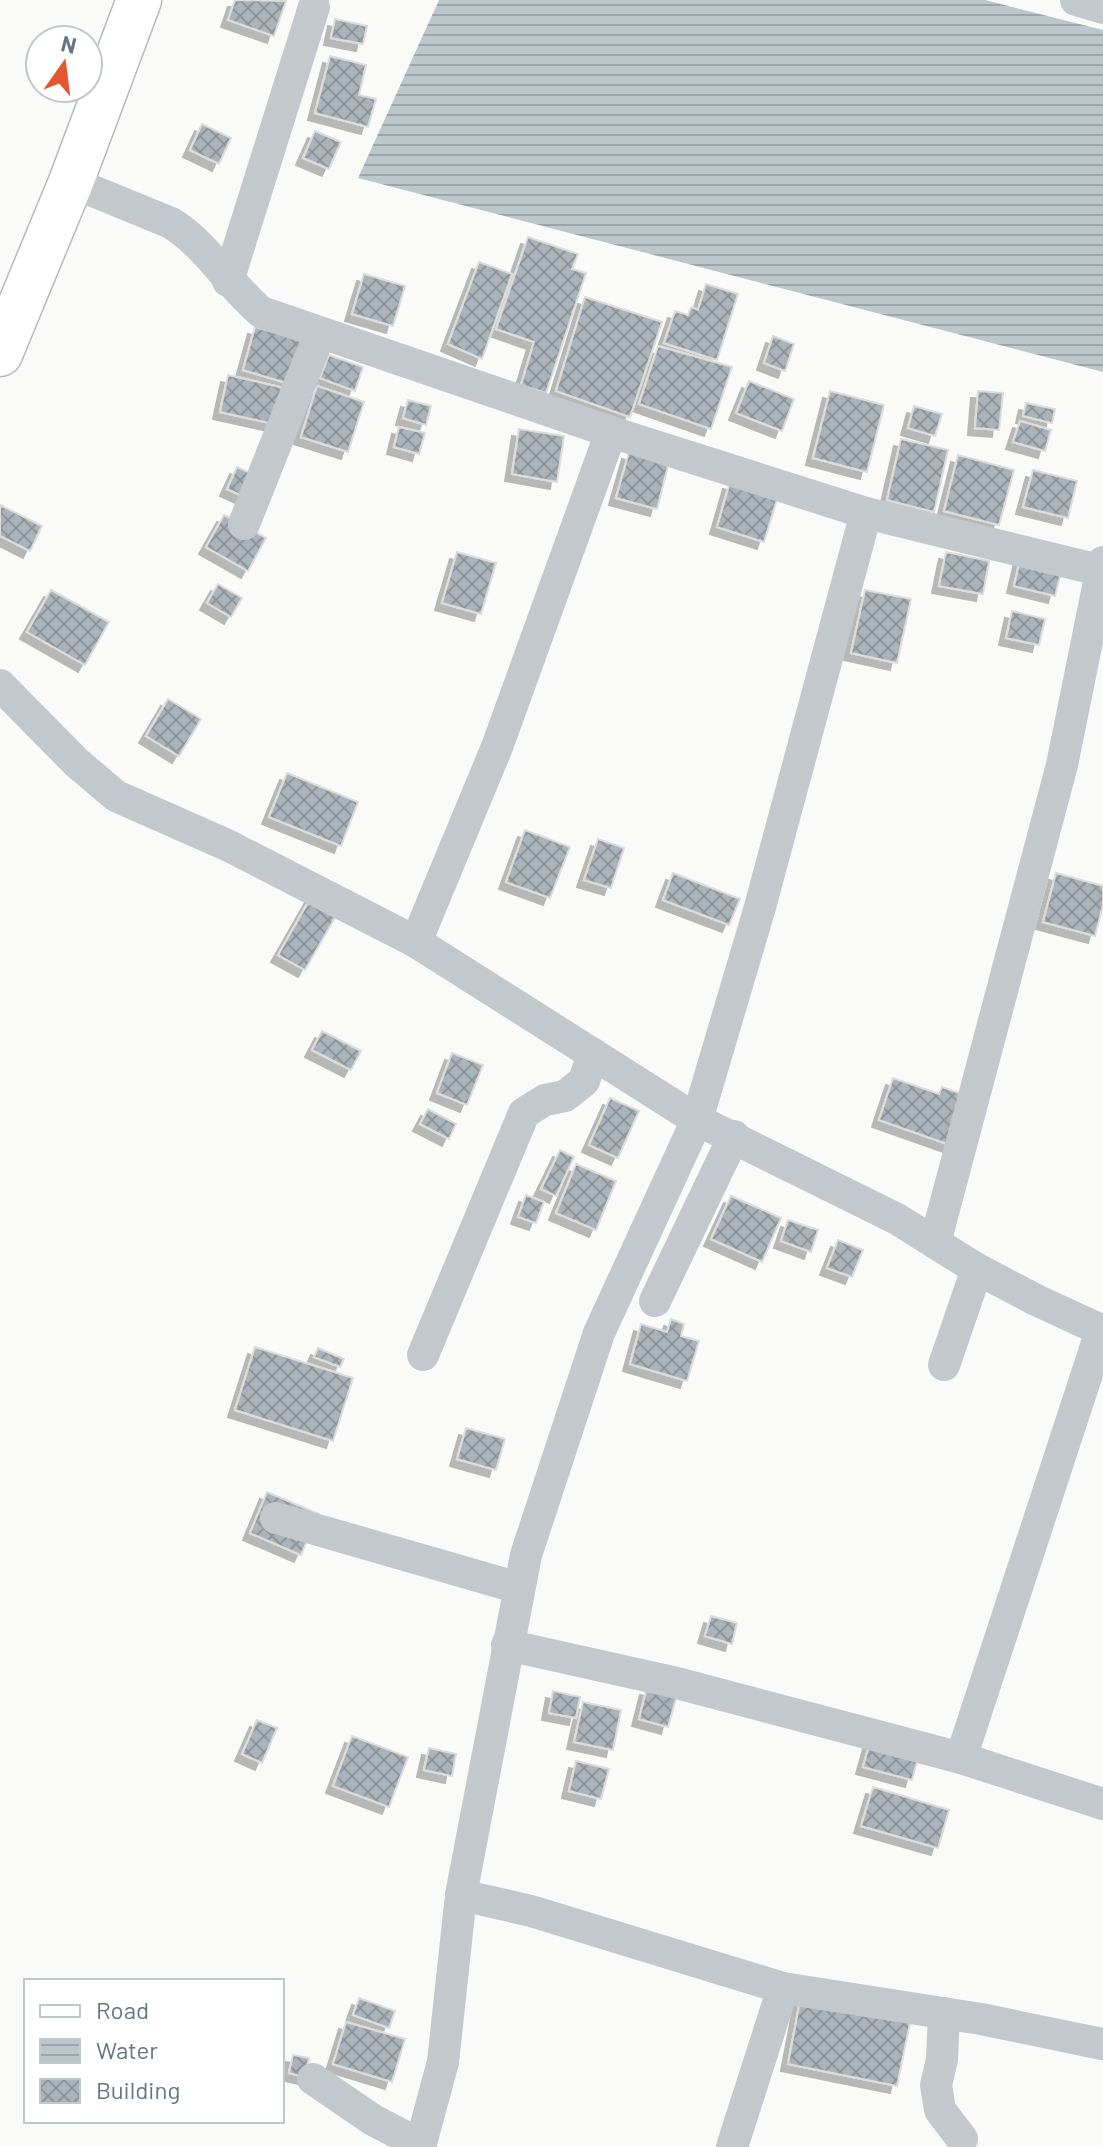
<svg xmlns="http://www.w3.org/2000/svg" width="1103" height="2147" viewBox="0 0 1103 2147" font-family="Barlow,sans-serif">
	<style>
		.water { fill: url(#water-rules) }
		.building { fill: url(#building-cross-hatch); stroke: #dcdcda; stroke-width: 2; filter: url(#shadow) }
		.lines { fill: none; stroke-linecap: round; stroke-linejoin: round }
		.secondary-casing { stroke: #b3babf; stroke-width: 47 }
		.street { stroke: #c3c8cc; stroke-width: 32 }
		.secondary { stroke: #fff; stroke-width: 44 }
	</style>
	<defs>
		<pattern id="water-rules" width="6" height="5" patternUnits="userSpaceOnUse" patternTransform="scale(2)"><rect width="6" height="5" fill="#bbc7cb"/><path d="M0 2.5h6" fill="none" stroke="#9ca6aa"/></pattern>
		<pattern id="building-cross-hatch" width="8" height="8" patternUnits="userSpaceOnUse" patternTransform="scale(2)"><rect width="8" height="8" fill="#aab3b9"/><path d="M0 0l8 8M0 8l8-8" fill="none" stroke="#8e969c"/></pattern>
		<filter id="shadow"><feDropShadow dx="-7" dy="7" stdDeviation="0" flood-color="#0004"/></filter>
	</defs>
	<rect width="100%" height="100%" fill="#fafaf8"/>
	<polygon class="water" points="439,0 985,0 1103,30 1103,372 358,178"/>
	<g class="building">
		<polygon points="235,0 286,1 274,36 228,20"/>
		<polygon points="335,19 367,26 363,44 331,38"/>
		<polygon points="330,56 366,65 359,95 376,99 368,127 315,113"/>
		<polygon points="202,124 231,138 219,164 190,150"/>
		<polygon points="315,131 341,142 329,169 303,158"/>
		<polygon points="528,237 578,254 572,269 586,273 546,393 521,385 534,342 496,329"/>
		<polygon points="479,262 512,274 482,359 448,344"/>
		<polygon points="364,274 405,286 393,326 352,314"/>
		<polygon points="706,284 738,294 717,360 664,343 675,311 688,315 691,307 698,310"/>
		<polygon points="585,297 662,322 630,417 556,391"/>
		<polygon points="255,327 302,340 290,384 243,370"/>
		<polygon points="773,336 794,344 785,371 764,363"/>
		<polygon points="658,346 732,367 711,429 639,404"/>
		<polygon points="329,355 363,367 355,391 320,378"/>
		<polygon points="228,375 288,389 279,425 220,412"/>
		<polygon points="749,381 794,399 782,431 736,413"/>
		<polygon points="317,386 364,402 348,452 301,437"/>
		<polygon points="830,391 884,405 867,472 813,458"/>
		<polygon points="978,391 1003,393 999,430 975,428"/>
		<polygon points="408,400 431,406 426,425 403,418"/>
		<polygon points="1026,403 1055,409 1052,423 1023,416"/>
		<polygon points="914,406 942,414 935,436 908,428"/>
		<polygon points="1020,421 1051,430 1045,451 1013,442"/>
		<polygon points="399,427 425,433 419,454 394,447"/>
		<polygon points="519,429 564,436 557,482 512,474"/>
		<polygon points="901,439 948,450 934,512 887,500"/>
		<polygon points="629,452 669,462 657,509 616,498"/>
		<polygon points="958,455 1014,470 999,525 944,511"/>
		<polygon points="237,467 264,479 253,501 227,489"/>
		<polygon points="1033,470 1077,481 1068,518 1023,507"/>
		<polygon points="730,482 778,496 764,542 717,527"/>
		<polygon points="0,505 42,526 30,551 0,536"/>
		<polygon points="224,515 266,538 248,571 206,547"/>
		<polygon points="457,552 496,563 481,614 442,603"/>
		<polygon points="946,552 989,561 983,594 939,586"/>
		<polygon points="1021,556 1063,565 1055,596 1014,586"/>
		<polygon points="218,584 242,598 231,617 207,603"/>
		<polygon points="51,590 109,622 85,665 27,632"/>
		<polygon points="865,590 911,599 897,663 851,653"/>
		<polygon points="1012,611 1045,619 1039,645 1006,638"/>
		<polygon points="168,699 201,719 179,756 146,736"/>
		<polygon points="287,773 358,802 341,846 269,817"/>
		<polygon points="525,830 570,847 550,898 506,882"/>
		<polygon points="598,839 624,848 611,888 584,880"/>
		<polygon points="673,873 740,899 729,925 663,900"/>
		<polygon points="1056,873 1103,886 1103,905 1095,936 1043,922"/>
		<polygon points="314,892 341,907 305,970 278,955"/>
		<polygon points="322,1031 361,1051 351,1070 312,1050"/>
		<polygon points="452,1053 483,1065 467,1105 437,1093"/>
		<polygon points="893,1078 939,1094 942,1087 971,1097 953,1146 879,1120"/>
		<polygon points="610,1098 639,1111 618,1158 589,1145"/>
		<polygon points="428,1109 456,1124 449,1139 420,1124"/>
		<polygon points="560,1150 574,1157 556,1196 541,1189"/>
		<polygon points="576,1164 616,1181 596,1230 556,1213"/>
		<polygon points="526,1195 544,1202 536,1223 518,1217"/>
		<polygon points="731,1196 781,1218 762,1262 711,1239"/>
		<polygon points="788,1220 818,1230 811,1252 781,1241"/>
		<polygon points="838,1240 863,1250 852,1277 827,1268"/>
		<polygon points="671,1319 684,1324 681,1336 699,1341 687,1381 630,1364 641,1324 667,1332"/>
		<polygon points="255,1347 353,1378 333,1441 235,1410"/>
		<polygon points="318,1348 344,1359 340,1367 314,1357"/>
		<polygon points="466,1428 505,1439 496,1470 457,1459"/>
		<polygon points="267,1492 319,1514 301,1555 250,1533"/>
		<polygon points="711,1616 737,1623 732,1644 705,1636"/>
		<polygon points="647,1688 677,1695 668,1727 639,1719"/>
		<polygon points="553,1691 580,1697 576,1718 549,1713"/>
		<polygon points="583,1702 621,1710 613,1750 574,1742"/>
		<polygon points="257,1720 277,1728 262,1763 242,1754"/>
		<polygon points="352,1736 408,1757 389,1807 333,1786"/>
		<polygon points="870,1742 919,1754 912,1780 863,1767"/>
		<polygon points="429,1748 456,1754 452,1776 424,1770"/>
		<polygon points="576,1761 609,1769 601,1799 569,1791"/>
		<polygon points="873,1787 949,1810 938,1848 861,1826"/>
		<polygon points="801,1996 911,2018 897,2086 788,2064"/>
		<polygon points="359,1998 395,2011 389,2028 353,2015"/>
		<polygon points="346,2022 405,2039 392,2082 333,2064"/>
		<polygon points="293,2055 309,2058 305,2077 289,2073"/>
	</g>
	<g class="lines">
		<defs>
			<polyline id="secondary" points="0,354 71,182 139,0"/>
		</defs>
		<use href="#secondary" class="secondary-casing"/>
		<g class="street">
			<polyline points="1076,0 1103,8"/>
			<path d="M 71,182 L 171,223 C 207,245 229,285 261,312 L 611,432 L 866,513 L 1103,571"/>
			<polyline points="228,281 314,7"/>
			<polyline points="244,524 320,333"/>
			<polyline points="0,685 76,762 116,796 227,845 416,942 697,1120 897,1219 977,1269 1036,1300 1103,1331"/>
			<polyline points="416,942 497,747 611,432"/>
			<polyline points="935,1243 1062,765 1103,562"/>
			<polyline points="655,1301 734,1136"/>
			<polyline points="423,1355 524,1113 545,1100 565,1096 584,1081 593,1054"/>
			<polyline points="944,1365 977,1269"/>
			<polyline points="276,1518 519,1588"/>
			<polyline points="507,1645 673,1682 961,1758 1103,1804"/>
			<polyline points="961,1758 1101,1331"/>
			<polyline points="461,1895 531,1911 783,1988 981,2019 1102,2044"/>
			<polyline points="944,2013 942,2059 936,2085 940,2110 962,2139"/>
			<polyline points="313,2079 373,2120 421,2145"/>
			<polyline points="420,2147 443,2062 461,1895 526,1555 599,1333 697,1120 760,907 866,513"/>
			<polyline points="732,2147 783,1988"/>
		</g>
		<use href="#secondary" class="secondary"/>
	</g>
	<rect x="24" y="1979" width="260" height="144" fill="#ffffff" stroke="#c1c8cd" stroke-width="2"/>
	<rect x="40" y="2005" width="40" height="12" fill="#ffffff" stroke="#c1c8cd" stroke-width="2"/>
	<text x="96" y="2019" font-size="24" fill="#657683">Road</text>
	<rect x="40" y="2039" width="40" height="24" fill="url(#water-rules)" stroke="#c1c8cd" stroke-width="2"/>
	<text x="96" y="2059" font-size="24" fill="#657683">Water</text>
	<rect x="40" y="2079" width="40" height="24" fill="url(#building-cross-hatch)" stroke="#c1c8cd" stroke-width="2"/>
	<text x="96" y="2099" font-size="24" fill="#657683">Building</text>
	<g transform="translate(64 64) rotate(14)"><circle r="38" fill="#ffffff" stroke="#c1c8cd" stroke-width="2"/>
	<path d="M0-6L14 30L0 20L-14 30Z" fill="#e4572e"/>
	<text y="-12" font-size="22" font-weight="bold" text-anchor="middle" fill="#657683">N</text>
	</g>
</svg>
